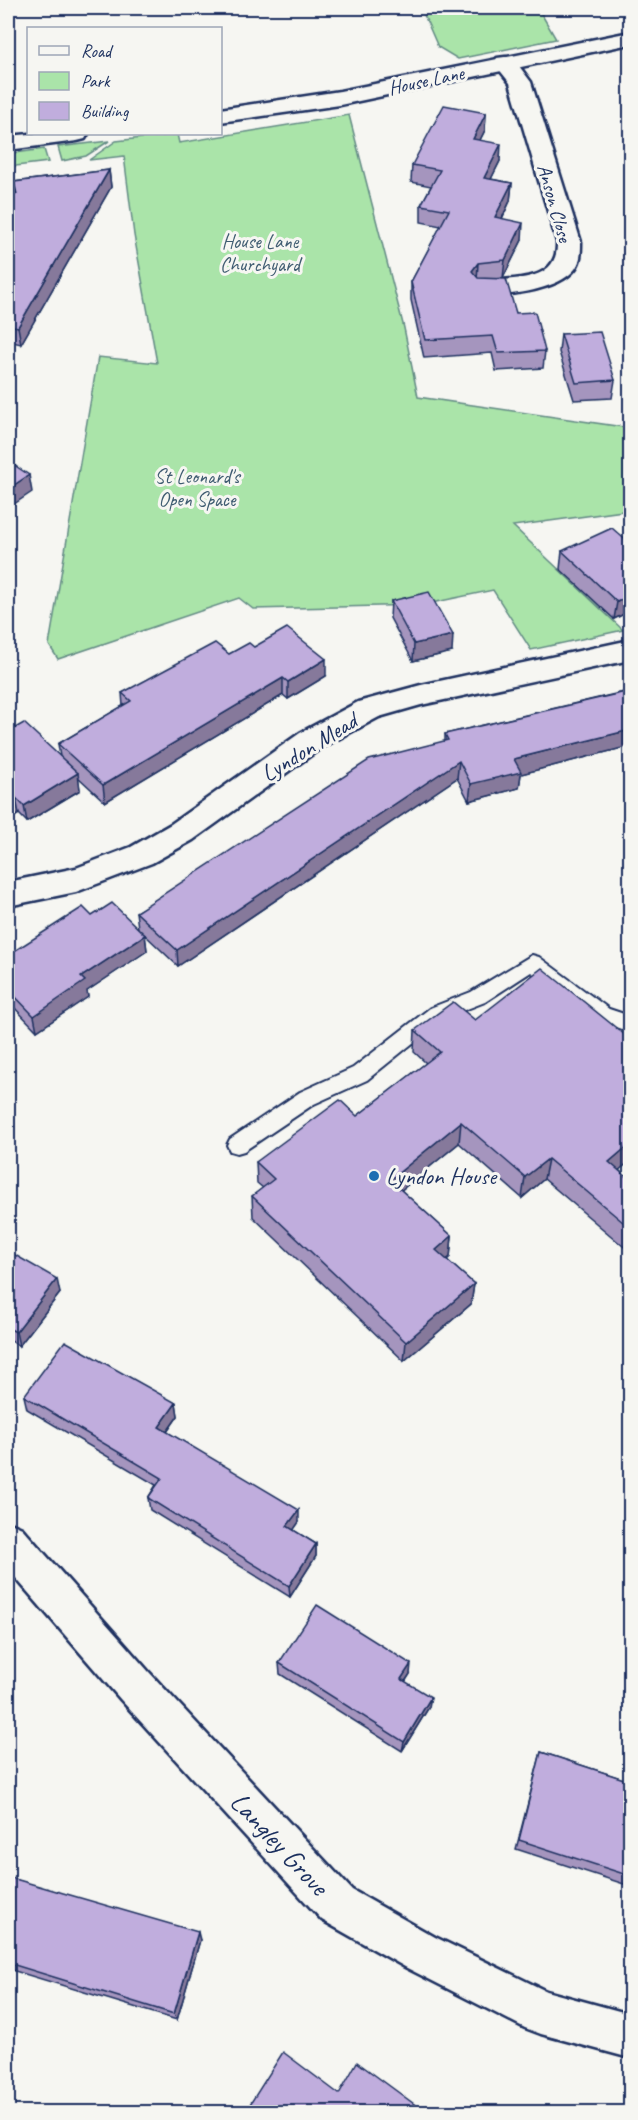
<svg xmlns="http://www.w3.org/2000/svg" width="638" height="2120" viewBox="0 0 638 2120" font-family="Caveat,sans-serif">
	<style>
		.green { fill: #aae4a9; stroke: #628a84; stroke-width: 1.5 }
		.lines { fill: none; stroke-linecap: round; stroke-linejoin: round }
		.lane-casing { stroke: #1b2f5e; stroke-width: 4 }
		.street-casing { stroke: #1b2f5e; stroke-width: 5 }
		.secondary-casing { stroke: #1b2f5e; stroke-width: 5 }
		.lane { fill: #f6f6f2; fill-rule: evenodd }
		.street { fill: #f6f6f2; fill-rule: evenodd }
		.secondary { fill: #f6f6f2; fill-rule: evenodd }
		.wall { fill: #a595be; stroke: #1b2f5e; stroke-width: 1.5 }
		.shaded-wall { fill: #86799b; stroke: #1b2f5e; stroke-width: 1.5 }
		.building { fill: #c0addd; stroke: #1b2f5e; stroke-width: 1.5 }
		.poi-dot { fill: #1f6fb2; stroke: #f6f6f2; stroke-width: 2 }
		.labels { text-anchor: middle; stroke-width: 6; stroke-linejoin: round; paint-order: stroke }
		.far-street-label { font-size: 20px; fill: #1b2f5e; stroke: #f6f6f2 }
		.far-park-label { font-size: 20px; fill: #3f5c71; stroke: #f6f6f2 }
		.street-label { font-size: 24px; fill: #1b2f5e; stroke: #f6f6f2 }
		.poi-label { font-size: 24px; fill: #1b2f5e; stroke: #f6f6f2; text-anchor: start }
		.near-street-label { font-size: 28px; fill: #1b2f5e; stroke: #f6f6f2 }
	</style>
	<rect width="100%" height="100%" fill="#f6f6f2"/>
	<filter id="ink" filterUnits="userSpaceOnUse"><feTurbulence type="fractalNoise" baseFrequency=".0167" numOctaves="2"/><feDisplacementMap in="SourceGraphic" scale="12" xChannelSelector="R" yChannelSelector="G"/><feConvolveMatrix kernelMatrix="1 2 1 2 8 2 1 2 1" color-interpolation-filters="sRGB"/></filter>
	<g filter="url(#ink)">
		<g class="green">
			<polygon points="421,8 538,8 556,39 458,59 438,47"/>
			<polygon points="349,115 404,328 418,397 630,428 630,510 513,526 623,630 531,650 493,590 422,605 253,609 239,598 58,659 49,645 98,357 157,363 134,235 124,156 89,160 116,141 177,134 179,143"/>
			<polygon points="109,141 86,156 62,161 58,147"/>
			<polygon points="44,149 48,162 8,167 8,154"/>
		</g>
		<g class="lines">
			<defs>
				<polygon id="lane" points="532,955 539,957 609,1009 630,1016 630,1032 595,1020 531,972 485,1002 444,1018 367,1080 314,1104 244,1151 237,1153 230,1151 227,1145 230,1139 300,1092 353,1068 430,1008 471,992"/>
				<g id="street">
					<path d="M 505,57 L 513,58 L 531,82 L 581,242 C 581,252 581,261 575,269 C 559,290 501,299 477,293 L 473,288 L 477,283 C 506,276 559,287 557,242 L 510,83 L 494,63 L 497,58 Z"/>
					<polygon points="630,640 630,660 421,705 379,717 321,748 193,840 152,863 76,892 8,906 8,882 76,868 131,847 171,824 300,733 358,702 421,685"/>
					<polygon points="8,1522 22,1528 149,1672 352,1890 435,1937 546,1991 630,2014 630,2058 541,2034 525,2028 405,1967 322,1920 121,1700 8,1569"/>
				</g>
				<g id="secondary">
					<polygon points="630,32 630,44 340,105 220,122 220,109 340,91"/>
					<polygon points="30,134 88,134 85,139 77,141 8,150 8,136"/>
				</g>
			</defs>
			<use href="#lane" class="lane-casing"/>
			<use href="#street" class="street-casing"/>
			<use href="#secondary" class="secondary-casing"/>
			<use href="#lane" class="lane"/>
			<use href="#street" class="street"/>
			<use href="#secondary" class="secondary"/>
		</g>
		<g class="wall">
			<polygon points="486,113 485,130 480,140 500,161 491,179 512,183 510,201 502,219 522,240 503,278 495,279 516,313 545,351 543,368 496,371 492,353 424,358 411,300 411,282 441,226 421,222 421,205 431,186 411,182 412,165"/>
			<polygon points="109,170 111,187 21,344 8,341 8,206 16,194 14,182"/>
			<polygon points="561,334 615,380 612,398 574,400 559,352"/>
			<polygon points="630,544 630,611 614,619 560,569 562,551"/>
			<polygon points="391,601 452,652 413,661 390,618"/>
			<polygon points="254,647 326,676 288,699 283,695 105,802 78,777 80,790 27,822 19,814 8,821 8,732 60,757 58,744 123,706 122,693 229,654"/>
			<polygon points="630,683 630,746 521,774 519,788 469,801 457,778 178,966 145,935 147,951 87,991 88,997 37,1031 8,1001 8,955 92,916 138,928 136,912 445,741 445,734 628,691"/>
			<polygon points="475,1020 630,1039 630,1161 619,1170 630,1180 630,1252 544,1179 522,1198 459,1143 401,1190 452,1236 450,1257 447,1260 474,1284 471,1304 404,1361 253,1217 252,1196 263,1188 257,1183 256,1162 357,1116 426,1063 414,1052 415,1030"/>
			<polygon points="8,1251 60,1293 19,1346 8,1339"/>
			<polygon points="24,1396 176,1403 178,1416 167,1432 299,1522 293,1530 316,1544 316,1556 290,1597 150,1510 148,1498 156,1485 27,1409"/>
			<polygon points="279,1663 410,1674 405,1682 429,1707 402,1751 280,1674"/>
			<polygon points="541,1752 630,1781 630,1886 516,1849"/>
			<polygon points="8,1877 200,1940 177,2020 8,1969"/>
		</g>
		<g class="shaded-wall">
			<polygon points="486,113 485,130 472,156 473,139"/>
			<polygon points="501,144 500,161 483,195 484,178"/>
			<polygon points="109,170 111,187 21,344 18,327"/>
			<polygon points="512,183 510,201 494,235 495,217"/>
			<polygon points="523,223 522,240 503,278 505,260"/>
			<polygon points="478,263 477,281 472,271"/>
			<polygon points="29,475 32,492 8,508 8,489"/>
			<polygon points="630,595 630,611 614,619 617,602"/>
			<polygon points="453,635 452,652 413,661 414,644"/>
			<polygon points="326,659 326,676 288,699 288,682"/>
			<polygon points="283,678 283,695 105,802 103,785"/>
			<polygon points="630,730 630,746 521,774 519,788 469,801 471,784 514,759"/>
			<polygon points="459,761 457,778 178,966 177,950"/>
			<polygon points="78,773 80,790 27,822 24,806"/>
			<polygon points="16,798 19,814 8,821 8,803"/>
			<polygon points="145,935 147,951 87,991 88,997 37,1031 34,1016 81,977"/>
			<polygon points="461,1122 459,1143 389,1200 390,1180"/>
			<polygon points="630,1144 630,1161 604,1183 609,1162"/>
			<polygon points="548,1159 544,1179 522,1198 525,1177"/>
			<polygon points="452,1236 450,1257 434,1270 436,1250"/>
			<polygon points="57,1279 60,1293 19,1346 16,1332"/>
			<polygon points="474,1284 471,1304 404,1361 406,1342"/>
			<polygon points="176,1403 178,1416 161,1440 159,1427"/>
			<polygon points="299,1510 299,1522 288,1538 287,1526"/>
			<polygon points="316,1544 316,1556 290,1597 289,1586"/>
			<polygon points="411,1664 410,1674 400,1689 401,1679"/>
			<polygon points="431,1697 429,1707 402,1751 404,1742"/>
			<polygon points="198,1932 200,1940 177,2020 174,2014"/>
		</g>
		<g class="building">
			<polygon points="444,105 486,113 473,139 501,144 484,178 512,183 495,217 523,223 505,260 478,263 472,271 478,278 506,279 516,313 535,312 545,351 498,353 493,336 425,340 411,282 449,210 421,205 440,170 412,165"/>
			<polygon points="109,170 18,327 8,325 8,218 9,215 8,206 8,195 17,194 14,182"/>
			<polygon points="600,332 615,380 576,383 561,334"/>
			<polygon points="8,461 29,475 8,489"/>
			<polygon points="612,528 630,544 630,595 617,602 562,551"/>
			<polygon points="429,592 453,635 414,644 391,601"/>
			<polygon points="287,628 326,659 288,682 283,678 103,785 58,744 131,701 122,693 215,643 229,654 249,643 254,647"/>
			<polygon points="630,691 630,730 514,759 521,772 471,784 459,761 177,950 136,912 369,760 448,740 445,734"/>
			<polygon points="24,723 78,773 24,806 16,798 8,803 8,732"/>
			<polygon points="112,903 145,935 81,977 85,981 34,1016 8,989 8,955 83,907 92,916"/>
			<polygon points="542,968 630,1039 630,1144 609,1162 630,1180 630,1228 548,1159 525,1177 461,1122 390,1180 452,1236 436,1250 474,1284 406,1342 252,1196 274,1179 256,1162 340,1100 357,1116 440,1052 415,1030 453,1002 475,1020"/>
			<polygon points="8,1251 57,1279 16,1332 8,1328"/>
			<polygon points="65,1341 176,1403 159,1427 299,1510 287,1526 316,1544 289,1586 148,1498 162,1478 24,1396"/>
			<polygon points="317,1605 411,1664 401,1679 431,1697 404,1742 279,1663"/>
			<polygon points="541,1752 630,1781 630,1876 519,1840"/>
			<polygon points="8,1877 198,1932 174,2014 8,1963"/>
			<polygon points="283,2052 339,2094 357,2062 425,2112 245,2112"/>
		</g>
	</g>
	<circle class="poi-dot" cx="374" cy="1176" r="6"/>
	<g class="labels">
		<g class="far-street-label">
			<text transform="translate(426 80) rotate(-12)" y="7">House Lane</text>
			<text transform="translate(555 203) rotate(74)" y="7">Anson Close</text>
		</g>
		<g class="far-park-label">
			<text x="260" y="248">House Lane<tspan x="260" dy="23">Churchyard</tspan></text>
			<text x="197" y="483">St Leonard's<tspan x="197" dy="23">Open Space</tspan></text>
		</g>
		<g class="street-label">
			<text transform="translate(309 747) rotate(-32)" y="8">Lyndon Mead</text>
		</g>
		<g class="poi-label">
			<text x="386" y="1184">Lyndon House</text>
		</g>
		<g class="near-street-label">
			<text transform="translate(280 1843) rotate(47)" y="10">Langley Grove</text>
		</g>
	</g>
	<rect width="638" height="2120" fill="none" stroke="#f6f6f2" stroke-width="30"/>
	<rect x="15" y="15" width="608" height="2090" fill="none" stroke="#1b2f5e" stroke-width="2" filter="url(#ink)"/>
	<rect x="27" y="27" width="195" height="108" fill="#f6f6f2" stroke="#9ea6b7" stroke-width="1.5"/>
	<rect x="39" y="46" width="30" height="9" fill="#f6f6f2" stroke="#9ea6b7" stroke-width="1.5"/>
	<text x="81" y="57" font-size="18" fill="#1b2f5e">Road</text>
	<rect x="39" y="72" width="30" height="18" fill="#aae4a9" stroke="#9ea6b7" stroke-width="1.5"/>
	<text x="81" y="87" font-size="18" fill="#1b2f5e">Park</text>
	<rect x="39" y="102" width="30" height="18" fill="#c0addd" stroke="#9ea6b7" stroke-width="1.5"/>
	<text x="81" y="117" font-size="18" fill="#1b2f5e">Building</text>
</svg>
